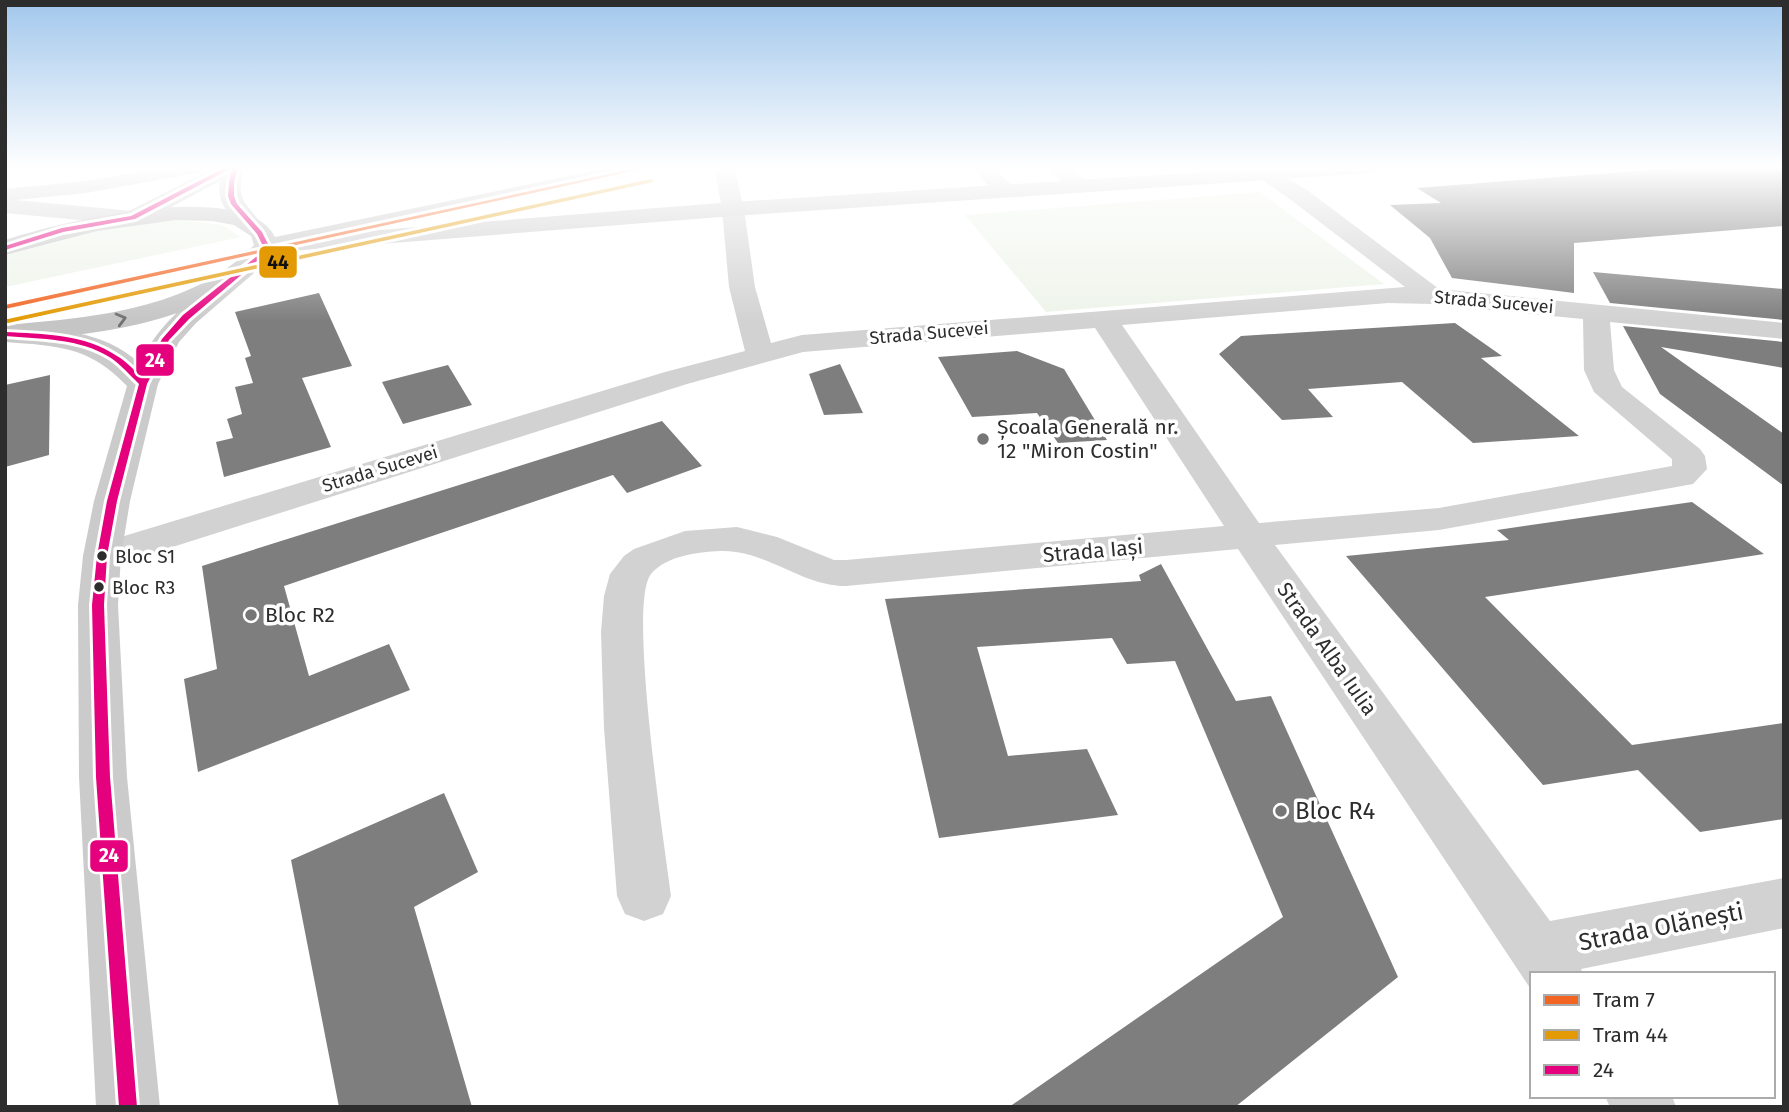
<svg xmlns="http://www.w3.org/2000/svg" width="1789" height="1112" viewBox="0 0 1789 1112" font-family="'Fira Sans',sans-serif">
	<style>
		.green { fill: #eef4ea }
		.building { fill: #7e7e7e }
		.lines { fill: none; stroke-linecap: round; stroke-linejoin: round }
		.street { fill: #d2d2d2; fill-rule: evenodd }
		.secondary { fill: #cbcbcb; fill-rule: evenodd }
		.primary { fill: #c5c5c5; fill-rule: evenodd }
		.bus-1-casing { stroke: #fff; stroke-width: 6 }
		.bus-1 { fill: #e5007d; fill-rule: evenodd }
		.tram-1-casing { stroke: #fff; stroke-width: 6 }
		.tram-2-casing { stroke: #fff; stroke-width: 6 }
		.tram-1 { fill: #f26522; fill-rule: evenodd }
		.tram-2 { fill: #e39a04; fill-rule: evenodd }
		.oneway { stroke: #717171 }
		.poi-dot { fill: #767676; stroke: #fff; stroke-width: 2.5 }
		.bus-dot { fill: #2d2d2d; stroke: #fff; stroke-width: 2.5 }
		.labels { text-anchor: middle; stroke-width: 7; stroke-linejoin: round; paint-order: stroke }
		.far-street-label { font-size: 18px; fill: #2d2d2d; stroke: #fff }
		.bus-label { font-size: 19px; fill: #2d2d2d; stroke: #fff; text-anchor: start }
		.poi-label { font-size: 21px; fill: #2d2d2d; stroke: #fff; text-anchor: start }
		.street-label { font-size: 21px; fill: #2d2d2d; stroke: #fff }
		.near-poi-label { font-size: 24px; fill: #2d2d2d; stroke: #fff; text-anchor: start }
		.near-street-label { font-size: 24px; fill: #2d2d2d; stroke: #fff }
		.line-badge { stroke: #fff; stroke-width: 2.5 }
		.badge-label { font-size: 19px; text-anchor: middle; font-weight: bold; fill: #fff }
		.pale-badge-label { font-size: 19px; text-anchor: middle; font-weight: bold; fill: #111 }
	</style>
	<rect width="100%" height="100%" fill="#fff"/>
	<g class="green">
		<polygon points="1260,192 1384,284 1046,312 965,215"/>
		<path d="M 180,220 L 222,225 L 241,237 L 5,287 L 5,254 C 63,237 119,222 180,220 Z"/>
	</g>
	<g class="building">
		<polygon points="1686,167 1784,167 1784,226 1574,243 1574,293 1452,278 1430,238 1390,205 1441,203 1417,188"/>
		<polygon points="1593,272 1784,289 1784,320 1610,303"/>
		<polygon points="319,293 352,366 302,378 331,447 224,477 216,442 233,438 227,419 242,414 235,387 253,383 245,358 251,356 235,312"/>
		<polygon points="1455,323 1502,356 1481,358 1579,436 1473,443 1402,382 1308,389 1333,417 1282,420 1219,354 1241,336"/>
		<polygon points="1623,326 1784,342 1784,368 1661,347 1784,434 1784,486 1660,394"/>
		<polygon points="1017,351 1064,369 1107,440 1058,443 1037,413 972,417 938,357"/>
		<polygon points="840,364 863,413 824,415 809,374"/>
		<polygon points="448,365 472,405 403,424 382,382"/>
		<polygon points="50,375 49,455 5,467 5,385"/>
		<polygon points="662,421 702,466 627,493 613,475 284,586 309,676 389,644 410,690 198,772 184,679 217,669 202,566"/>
		<polygon points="1692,502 1764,554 1485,597 1632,745 1784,723 1784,819 1700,832 1638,770 1543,785 1346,556 1509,540 1497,530"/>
		<polygon points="1161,564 1236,701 1271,696 1398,977 1235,1107 1009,1107 1283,917 1175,661 1127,664 1112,638 977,647 1008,756 1087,749 1118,815 939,838 885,599 1141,581 1139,575"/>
		<polygon points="444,793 478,872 414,907 472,1107 339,1107 291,860"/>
	</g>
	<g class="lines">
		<g class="street">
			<path d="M 714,167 L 734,167 L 744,209 L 755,287 L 771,343 L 802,335 L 1405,287 L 1291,200 L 1244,167 L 1268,167 L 1307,190 L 1439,289 L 1784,323 L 1784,339 L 1610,322 L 1614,370 L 1622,387 L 1700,449 L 1705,456 L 1707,469 L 1693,484 L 1439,530 L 1275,545 L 1550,921 L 1784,878 L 1784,928 L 1581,969 L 1583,974 L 1532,974 L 1532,991 L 1238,549 L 846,586 C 801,586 765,549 720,551 C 697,552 666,556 651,574 C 627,604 665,847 671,896 L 663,914 L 644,921 L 625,914 L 617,896 L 604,728 L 601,632 L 604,596 L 610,574 L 624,556 L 634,549 L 685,531 L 737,527 L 777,537 L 834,560 L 846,560 L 1224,526 L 1095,328 L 803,352 L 687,384 L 116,565 L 102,568 L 88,565 L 83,556 L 88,547 L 665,372 L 745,351 L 729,287 L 722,209 ZM 1388,303 L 1432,304 L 1583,319 L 1584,370 L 1594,392 L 1672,459 L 1672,466 L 1439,508 L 1259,523 L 1122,325 Z"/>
			<path d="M 973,167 L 994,167 L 1017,191 L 1014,196 C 996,200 983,180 973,167 Z"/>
			<path d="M 1049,167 L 1071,167 L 1092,186 L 1088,190 C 1072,194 1058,179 1049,167 Z"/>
			<polygon points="5,199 133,211 141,213 144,218 141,223 133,225 5,213"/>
			<polygon points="1605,1096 1672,1096 1676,1107 1610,1107"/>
		</g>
		<g class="secondary">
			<polygon points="164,167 207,167 204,171 197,173 86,193 5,201 5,189 86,181"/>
			<path d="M 216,167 L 245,167 C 234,200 245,200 261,224 L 258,229 L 242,229 C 229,215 216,202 220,181 L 141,223 L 125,223 L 122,218 L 125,213 Z"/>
			<polygon points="1280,167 1381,167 1378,171 1371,173 733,216 266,253 258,251 254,246 258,241 266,239 733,202"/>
			<path d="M 241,265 L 250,268 L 254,273 L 196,323 L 179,342 L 158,384 L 130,501 L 121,556 L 118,605 L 127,777 L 160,1107 L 96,1107 L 79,777 L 78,605 L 83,556 L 94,501 L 127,386 C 89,346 58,346 5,342 L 5,326 C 52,329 103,329 139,363 C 163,318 192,299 232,268 Z"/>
		</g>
		<path class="primary" d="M 612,167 L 650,167 L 647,171 L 640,173 L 274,251 C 210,324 97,335 5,341 L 5,325 C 90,318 192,310 254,245 L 251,236 L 234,225 L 212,221 L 176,220 L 97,231 L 5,255 L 5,240 C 56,223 245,176 275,237 Z"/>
		<defs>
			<path id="bus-1" d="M 226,167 L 238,167 L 234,183 L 234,196 L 237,204 L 262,232 L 269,246 L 260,259 L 189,319 L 169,340 L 147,384 L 117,501 L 107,556 L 104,605 L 110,777 L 137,1107 L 119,1107 L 96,777 L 92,605 L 97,556 L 107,501 L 139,384 C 130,375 121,365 111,358 C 80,338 41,339 5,336 L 5,332 C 43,334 85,334 117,356 C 127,362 134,370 142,378 L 162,339 L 183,315 L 256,257 L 263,246 L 257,234 L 231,204 L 228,196 L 229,183 L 232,168 L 135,219 L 63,232 L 5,250 L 5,246 L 62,228 L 131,216 Z"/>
		</defs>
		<use href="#bus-1" class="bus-1-casing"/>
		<use href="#bus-1" class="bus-1"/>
		<defs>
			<polygon id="tram-1" points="641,167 651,167 5,309 5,305"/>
			<polygon id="tram-2" points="651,179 653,180 653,182 8,323 5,322 5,319 8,319"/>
		</defs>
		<use href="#tram-1" class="tram-1-casing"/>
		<use href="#tram-2" class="tram-2-casing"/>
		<use href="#tram-1" class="tram-1"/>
		<use href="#tram-2" class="tram-2"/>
	</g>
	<defs><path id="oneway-chevron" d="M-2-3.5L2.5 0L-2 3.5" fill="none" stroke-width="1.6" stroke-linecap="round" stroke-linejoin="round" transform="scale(1.75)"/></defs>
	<use class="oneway" href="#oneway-chevron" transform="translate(121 319) rotate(-15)"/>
	<linearGradient id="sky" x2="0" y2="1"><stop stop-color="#a1c7ec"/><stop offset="0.52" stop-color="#fff"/><stop offset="1" stop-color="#fff" stop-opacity="0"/></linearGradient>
	<rect width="1789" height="322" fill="url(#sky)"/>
	<g class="poi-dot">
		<circle cx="983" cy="439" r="7"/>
		<circle cx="251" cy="615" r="7"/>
		<circle cx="1281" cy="811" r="7"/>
	</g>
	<g class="bus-dot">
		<circle cx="102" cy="556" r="6"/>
		<circle cx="99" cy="587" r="6"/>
	</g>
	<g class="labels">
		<g class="far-street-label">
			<text transform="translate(1494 302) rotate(5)" y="6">Strada Sucevei</text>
			<text transform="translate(929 333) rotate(-5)" y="6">Strada Sucevei</text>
			<text transform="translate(380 469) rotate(-17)" y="6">Strada Sucevei</text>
		</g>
		<g class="bus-label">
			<text x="115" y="563">Bloc S1</text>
			<text x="112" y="594">Bloc R3</text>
		</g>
		<g class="poi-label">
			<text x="997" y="434">Școala Generală nr.<tspan x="997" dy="24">12 "Miron Costin"</tspan></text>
			<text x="265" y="622">Bloc R2</text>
		</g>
		<g class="street-label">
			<text transform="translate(1093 551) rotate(-5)" y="7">Strada Iași</text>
			<text transform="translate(1327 649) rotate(55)" y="7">Strada Alba Iulia</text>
		</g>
		<g class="near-poi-label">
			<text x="1295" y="819">Bloc R4</text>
		</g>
		<g class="near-street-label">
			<text transform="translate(1661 927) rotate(-11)" y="8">Strada Olănești</text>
		</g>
	</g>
	<g class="line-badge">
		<rect x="258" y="245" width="40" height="34" rx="7" fill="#e39a04"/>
		<rect x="135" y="343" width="40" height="34" rx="7" fill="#e5007d"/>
		<rect x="89" y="839" width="40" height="34" rx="7" fill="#e5007d"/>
	</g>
	<g class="badge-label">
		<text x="155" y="367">24</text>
		<text x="109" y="862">24</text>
	</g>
	<g class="pale-badge-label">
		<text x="278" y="269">44</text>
	</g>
	<rect width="1789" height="1112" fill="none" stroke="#2d2d2d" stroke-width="14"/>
	<rect x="1530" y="972" width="245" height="126" fill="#ffffff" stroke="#ababab" stroke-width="2"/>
	<rect x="1544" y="995" width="35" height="10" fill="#f26522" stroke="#ababab" stroke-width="2"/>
	<text x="1593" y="1007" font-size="21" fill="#2d2d2d">Tram 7</text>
	<rect x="1544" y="1030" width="35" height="10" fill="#e39a04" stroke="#ababab" stroke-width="2"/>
	<text x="1593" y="1042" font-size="21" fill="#2d2d2d">Tram 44</text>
	<rect x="1544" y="1065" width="35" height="10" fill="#e5007d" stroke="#ababab" stroke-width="2"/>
	<text x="1593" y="1077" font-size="21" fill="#2d2d2d">24</text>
</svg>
